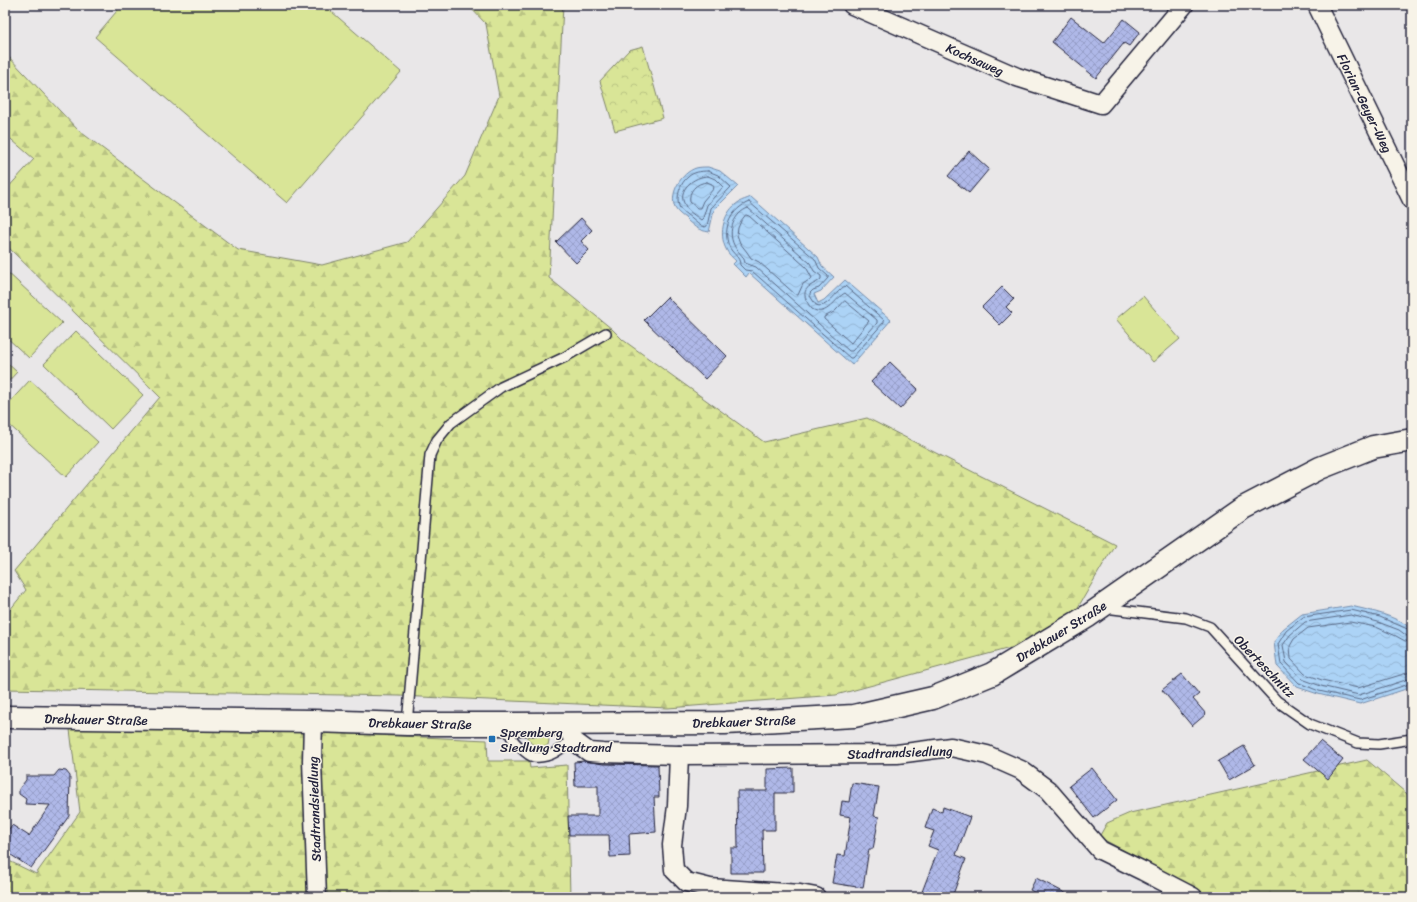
<svg xmlns="http://www.w3.org/2000/svg" width="1417" height="902" viewBox="0 0 1417 902" font-family="Sriracha,sans-serif">
	<style>
		.grass { fill: url(#grass-tufts); stroke: #7e8469 }
		.forest { fill: url(#forest-firs); stroke: #7e8469 }
		.park { fill: url(#park-crowns); stroke: #7e8469 }
		.garden { fill: #d9e597; stroke: #7e8469 }
		.water { fill: url(#water-waves); stroke: #758cab }
		.lines { fill: none; stroke-linecap: round; stroke-linejoin: round }
		.shore { stroke: #596986; stroke-width: 1 }
		.stream { stroke: #758cab; stroke-width: 5 }
		.building { fill: url(#building-cross-hatch); stroke: #22223b }
		.service-casing { stroke: #22223b; stroke-width: 12 }
		.minor-casing { stroke: #22223b; stroke-width: 21 }
		.tertiary-casing { stroke: #22223b; stroke-width: 25 }
		.service { stroke: #f7f3e8; stroke-width: 9 }
		.minor { stroke: #f7f3e8; stroke-width: 18 }
		.tertiary { stroke: #f7f3e8; stroke-width: 22 }
		.poi-dot { fill: #1f6fb2; stroke: #f7f3e8; stroke-width: 1.5 }
		.labels { text-anchor: middle; stroke-width: 3; stroke-linejoin: round; paint-order: stroke }
		.street-label { font-size: 13px; fill: #22223b; stroke: #f7f3e8 }
		.poi-label { font-size: 13px; fill: #22223b; stroke: #f7f3e8; text-anchor: start }
	</style>
	<defs>
		<pattern id="grass-tufts" width="24" height="20" patternUnits="userSpaceOnUse"><rect width="24" height="20" fill="#d9e597"/><path d="M3 7l-1-3M5 7V3M7 7l1-3M15 17l-1-3M17 17v-4M19 17l1-3" fill="none" stroke="#bac483"/></pattern>
		<pattern id="forest-firs" width="22" height="20" patternUnits="userSpaceOnUse"><rect width="22" height="20" fill="#d9e597"/><path d="M5 1l3.5 6h-7zM16 11l3.5 6h-7z" fill="#bac483"/></pattern>
		<pattern id="park-crowns" width="20" height="18" patternUnits="userSpaceOnUse"><rect width="20" height="18" fill="#d9e597"/><path d="M2 6a3 3 0 1 1 6 0M12 15a3 3 0 1 1 6 0" fill="none" stroke="#bac483"/></pattern>
		<pattern id="water-waves" width="16" height="10" patternUnits="userSpaceOnUse"><rect width="16" height="10" fill="#acd3f6"/><path d="M0 5q4-4 8 0t8 0" fill="none" stroke="#94b5d4"/></pattern>
		<pattern id="building-cross-hatch" width="8" height="8" patternUnits="userSpaceOnUse"><rect width="8" height="8" fill="#afb8e8"/><path d="M0 0l8 8M0 8l8-8" fill="none" stroke="#969ec8"/></pattern>
	</defs>
	<rect width="100%" height="100%" fill="#e9e7e8"/>
	<filter id="ink" filterUnits="userSpaceOnUse"><feTurbulence type="fractalNoise" baseFrequency=".025" numOctaves="2"/><feDisplacementMap in="SourceGraphic" scale="8" xChannelSelector="R" yChannelSelector="G"/><feConvolveMatrix kernelMatrix="1 2 1 2 8 2 1 2 1" color-interpolation-filters="sRGB"/></filter>
	<g filter="url(#ink)">
		<path class="grass" d="M 523,731 L 544,731 L 549,740 L 548,745 L 541,749 C 532,747 528,739 523,731 Z"/>
		<g class="forest">
			<polygon points="468,5 563,5 549,278 612,329 623,340 764,442 867,418 1115,544 1077,609 1014,647 836,695 668,708 399,696 5,689 5,616 26,590 14,571 160,397 5,244 5,191 34,159 5,134 5,53 78,130 238,250 322,265 407,242 465,176 499,96 486,24"/>
			<polygon points="69,721 487,740 488,761 529,761 530,768 567,765 570,897 5,897 5,859 36,874 80,812"/>
			<polygon points="1367,760 1412,798 1412,897 1209,897 1099,837 1107,823 1130,813"/>
		</g>
		<polygon class="park" points="643,46 663,118 615,131 600,81 629,50"/>
		<g class="garden">
			<polygon points="122,5 324,5 401,72 287,203 95,37"/>
			<polygon points="5,270 62,323 29,358 5,336"/>
			<polygon points="1143,296 1180,339 1153,362 1116,319"/>
			<polygon points="76,331 143,395 111,429 44,364"/>
			<polygon points="5,361 17,372 5,385"/>
			<polygon points="30,380 98,442 66,477 5,421 5,407"/>
		</g>
		<g class="water">
			<path d="M 708,167 L 720,171 L 738,186 L 714,210 L 709,232 C 698,230 696,228 688,221 C 684,216 678,214 675,208 C 669,193 681,173 696,168 C 700,167 704,167 708,167 Z"/>
			<path d="M 751,197 L 818,257 L 822,266 L 834,277 L 821,291 L 814,294 L 818,303 L 824,300 L 845,280 L 891,320 L 852,365 L 749,273 L 746,277 L 733,264 L 736,261 C 733,258 728,254 726,249 C 718,233 724,211 739,202 C 742,200 747,199 751,197 Z"/>
			<path d="M 1351,606 C 1372,611 1394,615 1412,629 L 1412,687 L 1360,704 L 1318,694 L 1297,687 L 1277,666 L 1274,642 L 1283,629 L 1302,614 Z"/>
		</g>
		<g class="lines">
			<g class="shore">
				<path d="M 708,171 L 718,175 L 731,187 L 711,208 L 707,226 L 705,227 C 699,226 696,222 692,219 C 687,214 681,212 679,206 C 676,197 680,183 688,177 C 693,172 701,171 708,171 Z"/>
				<path d="M 708,176 L 715,179 L 723,187 L 707,205 L 703,218 L 701,220 C 696,216 687,211 685,205 C 676,190 694,176 708,176 Z"/>
				<path d="M 707,182 L 712,184 L 714,188 L 703,201 L 700,208 L 697,208 L 690,202 C 688,191 696,183 707,182 Z"/>
				<path d="M 749,202 L 815,259 L 819,268 L 828,276 L 828,278 L 819,288 L 813,290 L 810,293 L 810,296 L 816,305 C 827,310 836,291 845,286 L 884,320 L 884,322 L 852,358 L 850,358 L 752,271 L 745,270 L 740,265 C 740,256 732,254 729,246 C 722,228 731,209 749,202 Z"/>
				<path d="M 748,208 L 810,263 L 814,271 L 821,276 L 821,279 C 817,283 814,283 810,286 C 800,292 807,303 812,309 C 827,318 835,298 845,293 L 877,320 L 877,323 L 852,351 L 849,351 L 756,267 L 745,263 C 744,255 737,252 734,245 C 727,231 734,213 748,208 Z"/>
				<polygon points="746,215 749,216 806,267 812,278 803,284 798,295 796,295 759,262 751,258 747,252 740,243 737,235 738,228 741,221"/>
				<polygon points="845,301 869,321 851,343 824,319 824,317 834,312"/>
				<polyline points="1412,631 1380,617 1351,610 1303,617 1286,631 1278,644 1281,664 1299,683 1319,691 1360,700 1412,683"/>
				<polyline points="1412,636 1407,636 1399,630 1378,622 1351,615 1305,622 1290,635 1283,645 1286,662 1302,679 1321,686 1359,695 1412,678"/>
				<polyline points="1412,642 1405,641 1396,636 1376,627 1350,622 1308,628 1294,639 1290,646 1291,659 1305,674 1322,680 1358,688 1407,673 1412,672"/>
			</g>
			<polyline class="stream" points="1410,504 1412,508"/>
		</g>
		<g class="building">
			<polygon points="1071,17 1104,43 1124,19 1140,32 1129,46 1124,43 1096,78 1052,42"/>
			<polygon points="969,151 989,169 969,193 948,176"/>
			<polygon points="581,218 592,230 581,241 589,250 576,263 556,242"/>
			<polygon points="1002,287 1014,299 1006,307 1012,313 1000,325 982,307"/>
			<polygon points="667,297 727,356 705,379 644,320"/>
			<polygon points="890,362 918,389 900,409 871,382"/>
			<polygon points="1182,674 1199,694 1193,699 1206,714 1192,726 1162,690"/>
			<polygon points="1320,741 1343,760 1328,779 1304,759"/>
			<polygon points="1244,746 1255,765 1229,780 1218,761"/>
			<polygon points="585,761 603,764 658,765 659,797 654,797 656,832 629,834 630,856 610,857 609,835 569,835 568,816 598,816 598,786 575,786 574,762"/>
			<polygon points="793,768 793,793 775,793 775,830 762,830 763,873 731,873 731,848 738,848 737,791 767,791 767,769"/>
			<polygon points="1092,768 1117,800 1094,818 1069,786"/>
			<polygon points="59,770 66,771 70,776 69,816 31,868 5,851 5,834 12,825 29,836 50,805 25,804 26,799 19,794 19,789 26,780 26,776 54,776"/>
			<polygon points="852,783 879,787 874,816 879,817 873,849 869,849 863,888 832,883 837,855 845,856 851,817 840,815 842,801 849,802"/>
			<polygon points="943,807 970,817 956,855 966,859 952,897 920,897 938,850 928,846 934,831 925,828 932,808 942,812"/>
			<polygon points="1036,878 1073,897 1043,897 1030,890"/>
		</g>
		<g class="lines">
			<defs>
				<g id="service">
					<polyline points="1105,608 1186,618 1210,627 1277,701 1310,724 1358,743 1379,744 1412,739"/>
					<polyline points="407,724 430,455 437,440 451,423 501,387 565,357 606,333"/>
					<path d="M 509,724 C 509,735 512,741 521,748 C 524,751 529,756 534,757 C 549,759 563,749 572,738"/>
				</g>
				<g id="minor">
					<polyline points="852,5 1017,77 1101,104 1184,5"/>
					<polyline points="1317,5 1412,200"/>
					<polyline points="313,721 312,761 317,897"/>
					<polyline points="570,723 570,733 574,741 589,752 603,753 679,755 897,754 951,747 987,755 1021,770 1048,790 1100,850 1143,871 1193,897"/>
					<polyline points="679,755 677,806 672,845 674,870 686,882 710,888 800,894 816,897"/>
				</g>
				<polyline id="tertiary" points="5,717 313,721 407,724 509,724 725,723 854,716 933,698 992,674 1088,616 1243,508 1320,468 1373,447 1412,440"/>
			</defs>
			<use href="#service" class="service-casing"/>
			<use href="#minor" class="minor-casing"/>
			<use href="#tertiary" class="tertiary-casing"/>
			<use href="#service" class="service"/>
			<use href="#minor" class="minor"/>
			<use href="#tertiary" class="tertiary"/>
		</g>
	</g>
	<rect class="poi-dot" x="488" y="735" width="8" height="8" rx="2"/>
	<g class="labels">
		<g class="street-label">
			<text transform="translate(975 59) rotate(24)" y="5">Kochsaweg</text>
			<text transform="translate(1365 103) rotate(64)" y="5">Florian-Geyer-Weg</text>
			<text transform="translate(1061 631) rotate(-32)" y="5">Drebkauer Straße</text>
			<text transform="translate(1265 666) rotate(46)" y="5">Oberteschnitz</text>
			<text transform="translate(96 719) rotate(1)" y="5">Drebkauer Straße</text>
			<text transform="translate(744 721) rotate(-2)" y="5">Drebkauer Straße</text>
			<text transform="translate(420 723) rotate(1)" y="5">Drebkauer Straße</text>
			<text transform="translate(900 752) rotate(-2)" y="5">Stadtrandsiedlung</text>
			<text transform="translate(314 809) rotate(-92)" y="5">Stadtrandsiedlung</text>
		</g>
		<g class="poi-label">
			<text x="500" y="737">Spremberg<tspan x="500" dy="15">Siedlung Stadtrand</tspan></text>
		</g>
	</g>
	<rect width="1417" height="902" fill="none" stroke="#f7f3e8" stroke-width="20"/>
	<rect x="10" y="10" width="1397" height="882" fill="none" stroke="#22223b" stroke-width="1.5" filter="url(#ink)"/>
</svg>
